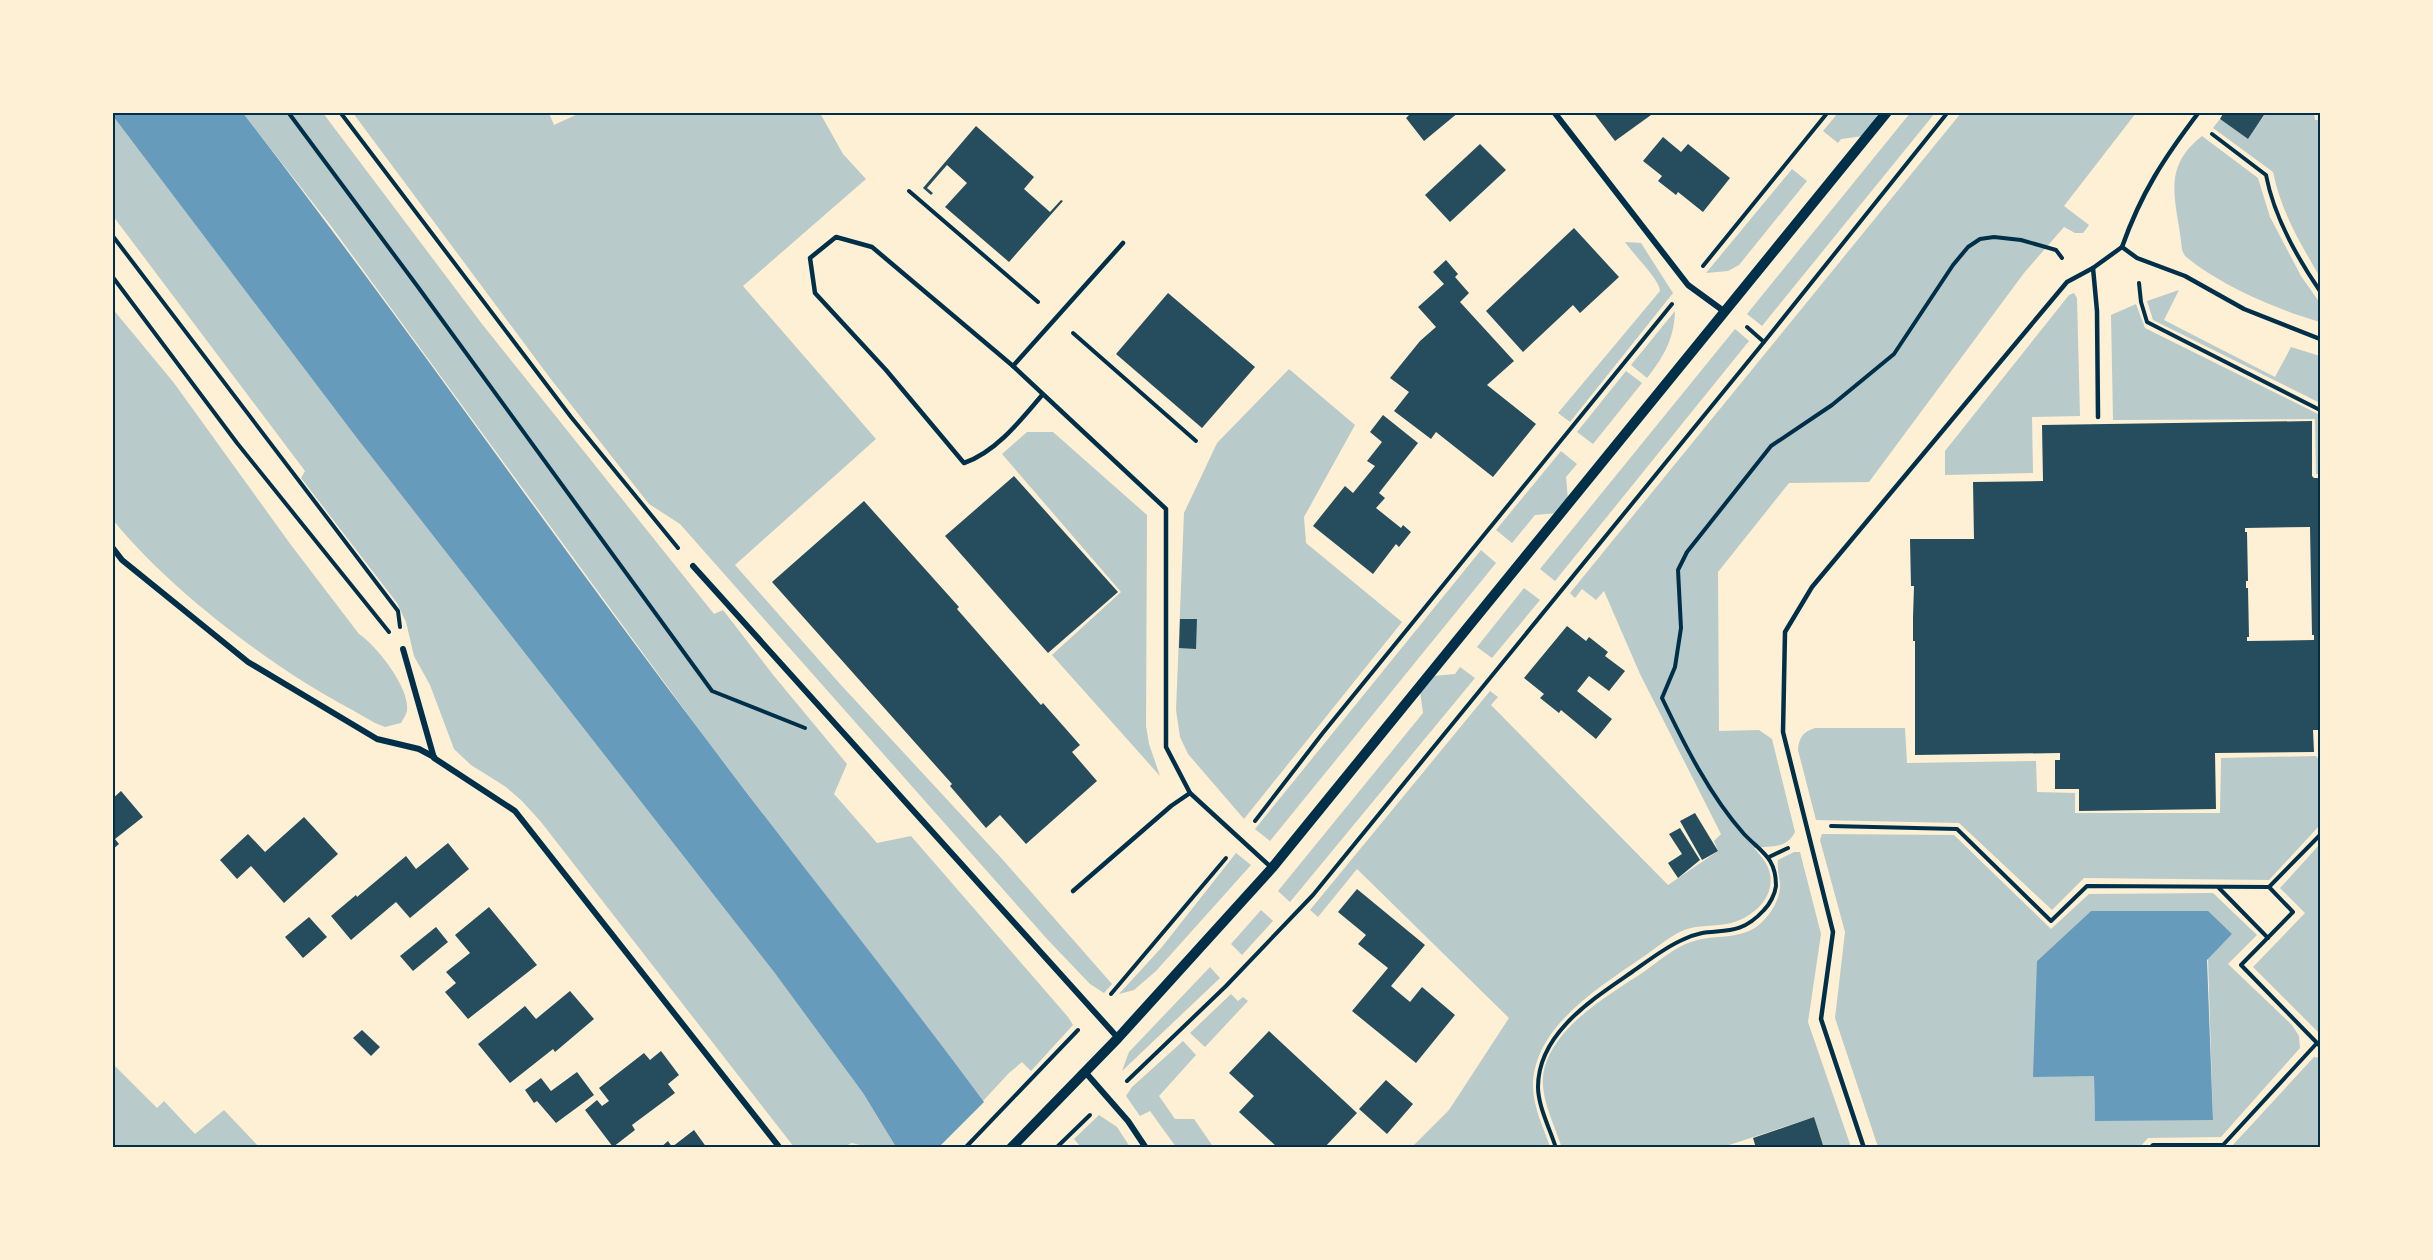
<svg xmlns="http://www.w3.org/2000/svg" width="2433" height="1260" viewBox="0 0 2433 1260" font-family="Quicksand,sans-serif">
	<style>
		.green { fill: #b9caca; fill-rule: evenodd }
		.water { fill: #669bbc }
		.pier { fill: #fdf0d5 }
		.building { fill: #264d5e; fill-rule: evenodd }
		.lines { fill: none; stroke-linecap: round; stroke-linejoin: round }
		.path { stroke: #003049; stroke-width: 4 }
		.service { stroke: #003049; stroke-width: 4.5 }
		.minor { stroke: #003049; stroke-width: 6 }
		.tertiary { stroke: #003049; stroke-width: 10 }
		.neatline { fill: none; stroke: #003049; stroke-width: 2 }
	</style>
	<rect width="100%" height="100%" fill="#fdf0d5"/>
	<g class="green">
		<polygon points="1911,112 1935,113 1762,326 1747,314"/>
		<polygon points="243,113 323,113 482,324 714,614 723,610 774,676 847,764 834,794 877,843 911,836 1068,1017 1073,1025 1031,1071 1022,1062 1009,1073 983,1101 705,738 331,226"/>
		<polygon points="353,113 549,113 554,125 580,113 820,113 843,154 866,179 743,286 876,439 735,565 841,685 1003,860 1112,984 1104,993 1090,984 1047,939 680,524 649,504 550,378"/>
		<polygon points="1838,113 1876,113 1877,119 1863,136 1841,139 1838,143 1823,131"/>
		<path d="M 1961,113 L 2136,113 L 2064,206 L 2089,225 L 2083,233 L 2075,233 L 2064,227 L 2024,273 L 1869,482 L 1789,483 L 1718,572 L 1719,731 L 1759,730 L 1772,739 L 1795,832 C 1786,850 1770,845 1754,848 C 1760,855 1766,861 1769,870 C 1777,896 1754,917 1731,923 C 1715,927 1698,924 1682,931 C 1667,938 1654,950 1640,959 C 1598,988 1533,1028 1533,1086 C 1533,1107 1544,1129 1550,1147 L 1412,1147 L 1449,1110 L 1509,1018 L 1357,869 L 1318,917 L 1310,910 L 1490,691 L 1498,697 L 1491,705 L 1668,885 L 1718,851 L 1714,841 L 1721,834 L 1640,674 L 1604,591 L 1596,600 L 1582,589 L 1575,598 L 1570,593 Z"/>
		<path d="M 2266,113 L 2314,113 L 2315,120 L 2320,120 L 2320,277 C 2300,243 2281,211 2273,172 L 2213,128 L 2220,119 L 2248,139 Z"/>
		<polygon points="113,116 356,437 774,972 863,1093 896,1147 868,1147 852,1143 843,1147 794,1147 541,822 522,801 506,787 471,765 454,749 430,685 414,656 406,622 397,603 301,478 305,471 113,216"/>
		<path d="M 2202,136 L 2258,178 L 2270,217 L 2301,276 L 2320,303 L 2320,322 C 2276,309 2221,286 2185,256 L 2182,250 C 2178,203 2159,170 2202,136 Z"/>
		<polygon points="1792,169 1807,181 1739,265 1728,271 1706,273"/>
		<path d="M 1625,242 L 1641,243 L 1673,293 L 1570,422 L 1558,413 L 1660,291 C 1660,280 1633,254 1625,242 Z"/>
		<polygon points="2179,290 2164,320 2275,377 2291,347 2320,356 2320,403 2153,320 2147,301"/>
		<polygon points="2074,293 2077,298 2080,416 2032,417 2033,473 1945,475 1945,451 2069,295"/>
		<polygon points="2136,304 2145,328 2320,415 2320,474 2316,474 2315,419 2113,420 2111,315"/>
		<path d="M 112,308 L 174,383 L 291,545 L 359,634 C 376,645 410,688 407,710 C 407,714 403,719 401,723 L 385,727 L 375,723 C 344,705 311,688 281,667 C 220,625 160,577 113,520 Z"/>
		<path d="M 1675,311 C 1674,339 1664,356 1647,378 L 1631,365 Z"/>
		<polygon points="1735,329 1749,341 1555,581 1540,569"/>
		<polygon points="1289,369 1355,425 1304,517 1306,543 1402,622 1244,819 1188,754 1180,737 1176,710 1184,513 1217,443"/>
		<polygon points="1626,371 1642,383 1593,444 1577,432"/>
		<polygon points="1027,432 1053,432 1147,515 1146,726 1149,744 1160,776 1052,655 1121,592 1002,454"/>
		<polygon points="1561,451 1577,464 1566,477 1568,500 1558,513 1535,515 1512,543 1496,530"/>
		<polygon points="1481,550 1496,563 1270,841 1255,829"/>
		<polygon points="1524,588 1540,600 1492,658 1477,647"/>
		<polygon points="1460,667 1475,678 1290,902 1278,891 1423,713 1420,691 1433,676 1455,674"/>
		<path d="M 1815,728 L 1905,728 L 1907,763 L 2036,761 L 2037,792 L 2075,793 L 2075,813 L 2220,813 L 2221,758 L 2316,756 L 2320,761 L 2320,825 L 2269,880 L 2084,878 L 2052,910 L 1959,823 L 1816,820 L 1798,750 C 1799,737 1803,732 1815,728 Z"/>
		<path d="M 1822,834 L 1954,835 L 2051,929 L 2089,894 L 2213,893 L 2257,935 L 2228,964 L 2292,1025 L 2299,1036 L 2300,1048 L 2221,1137 L 2148,1138 L 2139,1148 L 1878,1147 L 1835,1018 L 1845,932 L 1820,840 ZM 2091,911 L 2232,934 L 2208,958 L 2213,1120 L 2095,1120 L 2094,1075 L 2037,961 Z"/>
		<polygon points="2320,844 2320,1034 2253,967 2305,913 2280,888"/>
		<path d="M 1794,852 L 1800,852 L 1821,934 L 1808,1022 L 1851,1147 L 1824,1147 L 1814,1117 L 1723,1147 L 1562,1148 C 1555,1126 1541,1099 1543,1077 C 1548,1029 1609,995 1645,971 C 1659,961 1675,947 1691,942 C 1716,933 1744,942 1764,920 C 1773,911 1781,896 1780,883 C 1779,875 1777,868 1778,860 Z"/>
		<polygon points="1236,853 1251,865 1156,971 1134,990 1119,994 1162,947"/>
		<polygon points="1261,910 1273,921 1242,955 1231,944"/>
		<polygon points="1210,967 1220,978 1122,1071 1129,1052"/>
		<polygon points="1231,994 1238,1001 1243,997 1248,1001 1205,1047 1190,1033"/>
		<polygon points="1183,1041 1196,1055 1159,1096 1175,1119 1194,1119 1212,1145 1209,1147 1176,1147 1150,1111 1140,1116 1126,1096 1132,1087"/>
		<polygon points="2314,1057 2320,1058 2320,1147 2231,1147"/>
		<polygon points="113,1064 157,1108 164,1101 195,1134 224,1110 259,1147 113,1147"/>
		<polygon points="1099,1115 1117,1127 1130,1147 1081,1147 1074,1139"/>
	</g>
	<g class="water">
		<path d="M 113,112 L 243,113 C 402,319 549,532 706,739 C 809,876 917,1009 1017,1147 L 896,1147 L 863,1093 L 774,972 L 356,437 L 113,116 Z"/>
		<polygon points="2091,911 2208,911 2232,934 2207,960 2213,1120 2095,1121 2094,1076 2033,1077 2037,961"/>
	</g>
	<polygon class="pier" points="986,1100 1020,1148 939,1147"/>
	<g class="building">
		<polygon points="1407,112 1459,112 1424,141 1406,118 1409,115"/>
		<polygon points="1593,112 1649,112 1651,115 1615,141"/>
		<polygon points="2224,112 2266,112 2248,139 2220,119"/>
		<polygon points="976,126 1034,177 1024,189 1050,212 1061,200 1063,201 1009,262 945,207 967,183 947,165 927,188 933,193 931,195 923,188"/>
		<polygon points="1663,137 1681,152 1688,144 1730,178 1703,212 1678,192 1676,195 1658,181 1662,176 1643,161"/>
		<polygon points="1480,144 1506,170 1450,222 1425,195"/>
		<polygon points="1574,228 1619,277 1580,313 1573,305 1523,352 1486,311"/>
		<polygon points="1446,260 1458,274 1455,277 1469,293 1460,302 1514,361 1487,385 1536,424 1493,477 1436,432 1431,439 1394,411 1409,392 1390,378 1420,341 1436,327 1418,307 1444,284 1433,272"/>
		<polygon points="1168,293 1255,367 1202,428 1116,354"/>
		<polygon points="1383,415 1418,443 1379,493 1385,498 1376,508 1401,528 1403,525 1411,532 1399,547 1396,544 1373,574 1313,526 1345,486 1353,493 1375,466 1367,461 1382,442 1370,432"/>
		<path d="M 2312,421 L 2312,476 L 2314,478 L 2320,478 L 2320,730 L 2313,730 L 2314,752 L 2215,753 L 2216,809 L 2079,811 L 2079,789 L 2055,789 L 2055,760 L 2060,760 L 2060,753 L 1915,755 L 1915,641 L 1913,641 L 1913,617 L 1914,586 L 1911,586 L 1910,539 L 1974,539 L 1973,482 L 2043,481 L 2042,425 ZM 2310,527 L 2312,635 L 2314,635 L 2314,640 L 2247,641 L 2247,637 L 2249,637 L 2248,588 L 2246,588 L 2246,581 L 2248,581 L 2247,532 L 2245,532 L 2245,528 Z"/>
		<polygon points="1014,476 1118,592 1048,653 945,536"/>
		<polygon points="864,501 959,607 957,609 1041,705 1043,703 1080,745 1072,752 1097,781 1026,844 1000,815 986,828 950,786 952,784 772,582"/>
		<polygon points="1180,619 1197,619 1196,649 1179,648"/>
		<polygon points="1567,626 1586,641 1589,637 1608,652 1605,656 1625,671 1609,691 1589,676 1577,691 1612,719 1596,739 1561,710 1559,713 1540,698 1544,694 1524,678"/>
		<polygon points="121,791 143,817 115,839 119,844 112,850 112,799"/>
		<polygon points="1695,813 1718,851 1702,860 1680,821"/>
		<polygon points="304,817 338,854 284,903 251,866 237,879 220,860 248,834 265,852"/>
		<polygon points="1680,828 1700,860 1678,878 1668,863 1682,854 1669,834"/>
		<polygon points="448,843 469,869 410,918 396,902 351,940 331,916 356,895 357,897 406,856 416,869"/>
		<polygon points="1357,889 1425,945 1391,986 1410,1002 1422,987 1455,1015 1416,1063 1352,1011 1388,968 1358,944 1366,935 1338,912"/>
		<polygon points="489,907 537,965 468,1019 445,992 456,983 446,972 470,953 455,935"/>
		<polygon points="309,917 327,937 303,958 285,937"/>
		<polygon points="436,927 448,942 413,971 400,956"/>
		<polygon points="570,991 594,1019 555,1052 553,1049 510,1083 478,1044 525,1006 536,1019"/>
		<polygon points="362,1030 380,1047 371,1056 353,1038"/>
		<polygon points="1269,1031 1357,1113 1324,1148 1278,1148 1239,1112 1254,1096 1229,1073"/>
		<polygon points="661,1051 679,1075 668,1084 675,1093 632,1125 635,1130 613,1147 585,1110 597,1100 602,1106 609,1101 599,1088 644,1053 650,1060"/>
		<polygon points="577,1072 594,1095 556,1123 537,1101 534,1103 525,1090 541,1078 551,1091"/>
		<polygon points="1386,1080 1413,1104 1387,1134 1359,1109"/>
		<polygon points="1814,1117 1824,1148 1756,1148 1753,1138"/>
		<polygon points="694,1130 707,1148 660,1148 668,1141 672,1147"/>
	</g>
	<g class="lines">
		<g class="path">
			<polyline points="288,112 418,287 712,691 805,728"/>
			<polyline points="340,112 571,417 678,548"/>
			<path d="M 2212,134 L 2266,175 C 2274,217 2296,256 2320,291"/>
			<polyline points="909,191 1038,302"/>
			<polyline points="112,235 398,611 400,627"/>
			<polyline points="1703,266 1828,112"/>
			<polyline points="112,276 237,443 389,632"/>
			<polyline points="2139,283 2141,302 2147,322 2320,410"/>
			<polyline points="1747,327 1764,342"/>
			<polyline points="1073,333 1196,441"/>
			<polyline points="1255,821 1322,734 1672,304"/>
			<polyline points="1831,826 1957,829 2051,921 2087,886 2269,887 2293,912 2241,965 2320,1046"/>
			<polyline points="1769,857 1788,848"/>
			<polyline points="2269,887 2320,835"/>
			<polyline points="2219,888 2268,938"/>
			<polyline points="1111,994 1226,858"/>
			<polyline points="1127,1081 1226,986 1313,895 1764,342 1948,112"/>
			<polyline points="965,1148 1078,1030"/>
			<polyline points="1056,1148 1090,1115"/>
			<path d="M 1556,1148 C 1550,1129 1538,1106 1538,1087 C 1538,1033 1593,999 1632,972 C 1648,961 1664,948 1682,940 C 1714,923 1734,943 1764,910 C 1770,904 1775,894 1776,886 C 1776,857 1761,852 1744,834 C 1710,796 1684,744 1662,698 L 1675,667 L 1681,628 L 1678,570 L 1687,552 L 1771,446 L 1832,405 L 1894,354 L 1953,265 L 1968,247 L 1980,239 L 1994,237 L 2021,240 L 2056,250 L 2062,258"/>
			<polyline points="2150,1148 2153,1145 2223,1145 2317,1043"/>
		</g>
		<g class="service">
			<path d="M 2199,112 C 2164,158 2141,193 2122,247 L 2137,258 L 2185,276 L 2244,309 L 2320,339"/>
			<polyline points="2093,268 2097,311 2098,417"/>
			<polyline points="1013,366 1123,243"/>
			<path d="M 1043,394 C 1021,420 996,452 964,463 L 886,370 L 815,293 L 810,258 L 836,237 L 872,247 L 1013,366 L 1166,509 L 1166,747 L 1190,793 L 1272,868"/>
			<polyline points="1073,891 1171,806 1190,793"/>
			<polyline points="1864,1148 1821,1019 1833,932 1783,732 1785,632 1812,587 2067,282 2093,268 2122,247"/>
		</g>
		<g class="minor">
			<polyline points="1554,112 1688,285 1725,312"/>
			<polyline points="112,547 122,560 248,662 377,739 419,749 434,757"/>
			<polyline points="693,566 1118,1038"/>
			<polyline points="403,649 434,758 515,811 780,1148"/>
			<polyline points="1086,1073 1128,1121 1146,1148"/>
		</g>
		<polyline class="tertiary" points="1011,1148 1118,1038 1272,868 1887,112"/>
	</g>
	<rect width="2433" height="1260" fill="none" stroke="#fdf0d5" stroke-width="228"/>
	<rect x="114" y="114" width="2205" height="1032" class="neatline"/>
</svg>
